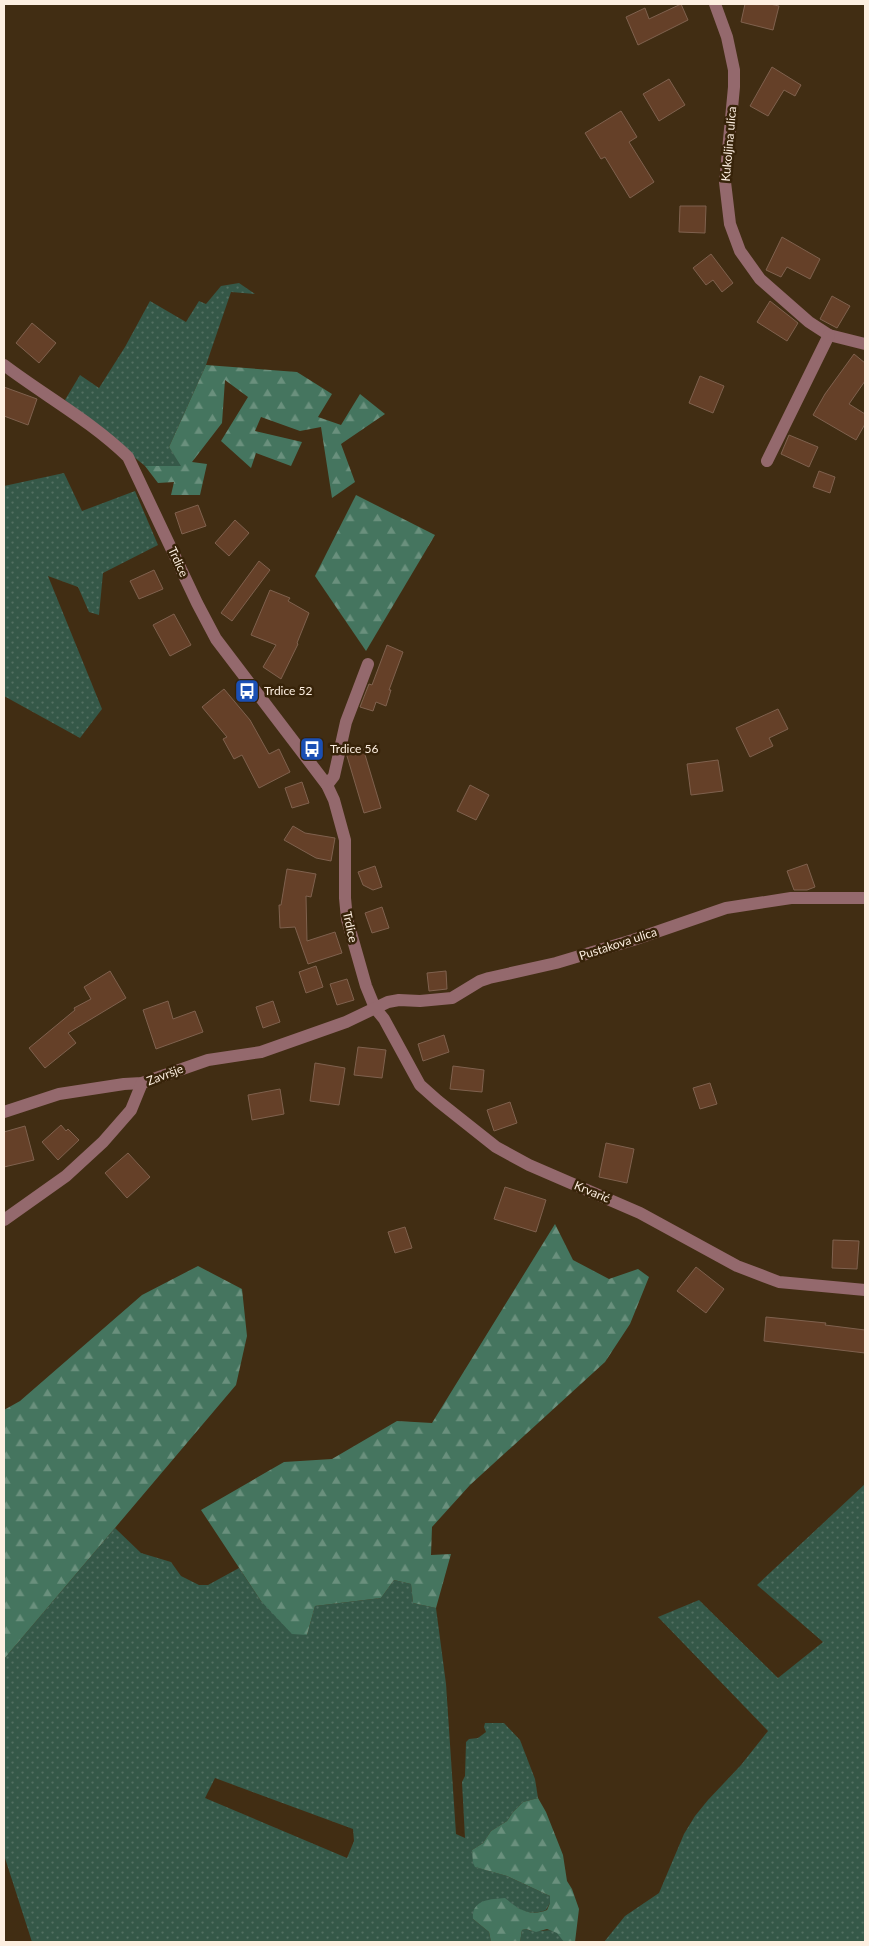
<svg xmlns="http://www.w3.org/2000/svg" width="869" height="1946" viewBox="0 0 869 1946" font-family="Lato,sans-serif">
	<style>
		.grass { fill: url(#grass-dots); fill-rule: evenodd }
		.forest { fill: url(#forest-firs) }
		.building { fill: #654028; stroke: #7f614e }
		.lines { fill: none; stroke-linecap: round; stroke-linejoin: round }
		.minor { stroke: #94696d; stroke-width: 12 }
		.labels { text-anchor: middle; stroke-width: 5; stroke-linejoin: round; paint-order: stroke }
		.street-label { font-size: 12px; fill: #fdefe1; stroke: #372309 }
		.poi-label { font-size: 12px; fill: #fdefe1; stroke: #372309; text-anchor: start }
	</style>
	<defs>
		<pattern id="grass-dots" width="8" height="8" patternUnits="userSpaceOnUse" patternTransform="scale(1.25)"><rect width="8" height="8" fill="#355848"/><path d="M2 2h.1M6 6h.1" fill="none" stroke="#537062" stroke-width="1.8" stroke-linecap="round"/></pattern>
		<pattern id="forest-firs" width="22" height="20" patternUnits="userSpaceOnUse" patternTransform="scale(1.25)"><rect width="22" height="20" fill="#45755f"/><path d="M5 1l3.5 6h-7zM16 11l3.5 6h-7z" fill="#6a907d"/></pattern>
	</defs>
	<rect width="100%" height="100%" fill="#412d13"/>
	<g class="grass">
		<polygon points="239,283 255,294 231,292 206,365 169,447 182,466 145,466 65,400 80,375 99,388 125,347 150,301 186,322 199,301 206,304 221,286"/>
		<polygon points="64,473 82,511 135,491 158,545 103,573 99,615 89,612 78,587 48,576 102,709 80,738 4,696 4,486"/>
		<polygon points="865,1484 865,1942 604,1942 625,1916 659,1893 684,1834 695,1816 708,1800 741,1765 768,1731 658,1617 699,1600 778,1678 823,1642 757,1585"/>
		<path d="M 115,1528 L 141,1553 L 171,1562 L 181,1576 L 199,1585 L 208,1585 L 239,1568 L 261,1601 L 307,1635 L 315,1606 L 381,1598 L 394,1580 L 411,1584 L 413,1603 L 436,1608 L 446,1684 L 456,1834 L 465,1838 L 462,1782 L 465,1776 L 466,1742 L 469,1739 L 478,1738 L 486,1732 L 484,1727 L 485,1723 L 504,1723 L 520,1740 L 535,1779 L 538,1798 L 523,1802 L 513,1812 L 507,1821 L 491,1831 L 483,1843 L 472,1850 L 476,1867 L 507,1876 L 550,1896 L 550,1903 L 546,1910 C 535,1914 526,1914 516,1907 L 473,1919 L 489,1932 L 491,1942 L 32,1942 L 4,1855 L 4,1659 ZM 215,1778 L 353,1829 L 354,1841 L 347,1858 L 205,1798 Z"/>
		<path d="M 526,1929 C 540,1936 556,1921 564,1942 L 520,1942 L 522,1930 Z"/>
	</g>
	<g class="forest">
		<polygon points="206,365 297,372 332,394 318,417 341,425 360,394 385,414 341,444 355,482 332,498 321,427 300,431 261,417 255,431 302,442 291,466 256,453 251,468 221,441 248,397 225,380 222,423 192,462 207,464 200,495 171,495 174,482 158,483 145,466 181,466 169,447"/>
		<polygon points="356,495 435,535 366,651 315,576"/>
		<polygon points="555,1224 573,1260 609,1279 638,1269 649,1277 630,1324 605,1362 470,1485 432,1527 431,1555 451,1554 436,1608 413,1603 411,1584 394,1580 381,1598 315,1606 307,1635 292,1634 261,1601 201,1510 284,1462 332,1459 397,1421 432,1423"/>
		<polygon points="198,1266 242,1289 247,1336 236,1385 4,1659 4,1410 20,1401 142,1295"/>
		<path d="M 538,1798 L 546,1812 L 563,1855 L 567,1881 L 572,1889 L 579,1909 L 575,1942 L 564,1942 L 557,1933 L 547,1929 L 536,1932 L 526,1929 L 522,1930 L 520,1942 L 491,1942 L 489,1932 L 473,1919 C 471,1900 490,1899 505,1898 C 518,1909 529,1917 547,1910 L 550,1903 L 550,1896 L 507,1876 L 475,1867 L 473,1863 L 472,1850 L 483,1843 L 491,1831 L 507,1821 L 513,1812 L 523,1802 Z"/>
	</g>
	<g class="building">
		<polygon points="681,4 688,20 638,45 626,17 645,8 649,19"/>
		<polygon points="745,4 770,4 779,6 773,30 741,22"/>
		<polygon points="772,67 801,85 795,96 784,90 768,116 750,106"/>
		<polygon points="669,79 685,105 659,121 643,94"/>
		<polygon points="621,111 637,137 629,142 654,182 630,198 605,157 601,159 585,133"/>
		<polygon points="680,206 706,206 705,233 679,232"/>
		<polygon points="782,237 820,259 810,279 787,267 781,277 766,270"/>
		<polygon points="711,254 733,283 722,292 713,280 706,285 693,268"/>
		<polygon points="832,296 850,306 837,328 820,319"/>
		<polygon points="770,301 798,323 787,341 757,322"/>
		<polygon points="32,323 56,343 39,363 16,343"/>
		<polygon points="854,354 865,363 865,381 849,404 865,414 865,424 856,440 813,415 825,394"/>
		<polygon points="700,376 724,386 713,413 689,403"/>
		<polygon points="4,387 37,399 28,425 4,416"/>
		<polygon points="789,435 818,447 809,467 781,454"/>
		<polygon points="819,471 835,477 830,493 813,487"/>
		<polygon points="198,505 206,526 182,534 175,513"/>
		<polygon points="235,520 249,533 229,556 215,543"/>
		<polygon points="259,561 270,570 232,621 221,613"/>
		<polygon points="154,570 163,589 139,599 130,581"/>
		<polygon points="270,590 290,598 288,601 309,613 297,643 298,644 281,679 263,667 276,645 251,635"/>
		<polygon points="174,614 191,645 170,656 153,625"/>
		<polygon points="387,645 403,652 389,690 391,690 386,706 376,702 373,711 360,707 369,684 372,685"/>
		<polygon points="224,689 250,720 269,754 279,749 290,772 259,788 242,755 234,759 223,739 227,737 202,707"/>
		<polygon points="778,709 788,729 769,738 773,746 750,757 736,728"/>
		<polygon points="363,748 381,808 364,813 347,756 347,753"/>
		<polygon points="718,760 723,791 691,795 687,764"/>
		<polygon points="302,782 309,803 292,808 285,788"/>
		<polygon points="470,785 489,795 476,820 457,811"/>
		<polygon points="293,826 305,833 335,838 331,861 316,858 284,840"/>
		<polygon points="807,864 815,887 807,890 794,890 787,871"/>
		<polygon points="375,866 382,887 373,890 363,885 358,872"/>
		<polygon points="287,869 316,874 311,897 306,896 307,941 335,932 342,953 308,964 295,927 280,928 279,905 281,905"/>
		<polygon points="382,907 389,928 372,933 365,913"/>
		<polygon points="316,966 323,987 306,993 299,972"/>
		<polygon points="110,971 126,998 68,1033 76,1043 45,1068 29,1048 75,1010 74,1008 91,999 84,987"/>
		<polygon points="446,971 447,989 429,991 427,973"/>
		<polygon points="347,979 354,1000 337,1005 330,984"/>
		<polygon points="168,1001 173,1019 195,1011 203,1032 156,1049 143,1010"/>
		<polygon points="273,1001 280,1022 263,1028 256,1007"/>
		<polygon points="444,1035 449,1052 423,1061 418,1044"/>
		<polygon points="358,1047 386,1050 382,1078 354,1075"/>
		<polygon points="315,1063 345,1068 339,1105 310,1101"/>
		<polygon points="453,1066 484,1070 482,1092 450,1089"/>
		<polygon points="710,1083 717,1104 700,1109 693,1088"/>
		<polygon points="280,1089 284,1114 252,1120 248,1095"/>
		<polygon points="510,1102 517,1123 494,1131 487,1110"/>
		<polygon points="61,1125 66,1131 68,1129 79,1140 58,1160 42,1142"/>
		<polygon points="25,1126 34,1160 4,1167 4,1132"/>
		<polygon points="606,1143 634,1149 627,1183 599,1177"/>
		<polygon points="128,1153 150,1177 127,1198 105,1173"/>
		<polygon points="505,1187 546,1200 536,1232 494,1219"/>
		<polygon points="405,1227 412,1248 395,1253 388,1232"/>
		<polygon points="833,1240 859,1241 857,1269 832,1268"/>
		<polygon points="696,1267 724,1289 706,1313 677,1291"/>
		<polygon points="766,1317 826,1323 825,1325 865,1330 865,1353 764,1341"/>
	</g>
	<g class="lines">
		<g class="minor">
			<polyline points="715,4 727,37 734,70 734,87 725,182 730,224 740,251 760,279 809,322 829,335 865,344"/>
			<path d="M 4,365 C 45,396 91,421 128,457 L 197,603 L 216,639 L 327,785 L 334,800 L 345,840 L 345,898 L 347,919 L 366,986 L 375,1008 L 384,1019 L 420,1085 L 438,1101 L 496,1147 L 529,1165 L 640,1213 L 737,1266 L 779,1282 L 865,1290"/>
			<polyline points="767,461 829,335"/>
			<polyline points="327,785 334,776 346,722 368,664"/>
			<polyline points="4,1112 59,1094 124,1084 142,1083 208,1060 261,1052 346,1022 388,1002 399,1000 420,1001 452,998 480,981 489,978 556,963 633,940 726,908 791,898 865,898"/>
			<polyline points="4,1220 66,1176 103,1142 131,1110 142,1083"/>
		</g>
	</g>
	<defs>
		<symbol id="bus-square" viewBox="-11 -11 22 22"><rect x="-9" y="-9" width="18" height="18" rx="4" fill="#1a4fb4" stroke="#372309"/><path d="M-5-6H5V4H4V6H2V4H-2V6H-4V4H-5ZM-3.5-4V0h7V-4ZM-3.5 1.2v1.5H-2V1.2ZM2 1.2v1.5H3.5V1.2Z" fill="#fff"/></symbol>
	</defs>
	<g fill-rule="evenodd">
		<use href="#bus-square" x="233" y="677" width="28" height="28"/>
		<use href="#bus-square" x="298" y="735" width="28" height="28"/>
	</g>
	<g class="labels">
		<g class="street-label">
			<text transform="translate(729 144) rotate(-85)" y="4">Kukoljina ulica</text>
			<text transform="translate(178 562) rotate(65)" y="4">Trdice</text>
			<text transform="translate(350 927) rotate(78)" y="4">Trdice</text>
			<text transform="translate(618 944) rotate(-18)" y="4">Pustakova ulica</text>
			<text transform="translate(165 1075) rotate(-21)" y="4">Završje</text>
			<text transform="translate(592 1192) rotate(23)" y="4">Krvarić</text>
		</g>
		<g class="poi-label">
			<text x="264" y="695">Trdice 52</text>
			<text x="330" y="753">Trdice 56</text>
		</g>
	</g>
	<rect width="869" height="1946" fill="none" stroke="#fdefe1" stroke-width="10"/>
</svg>
